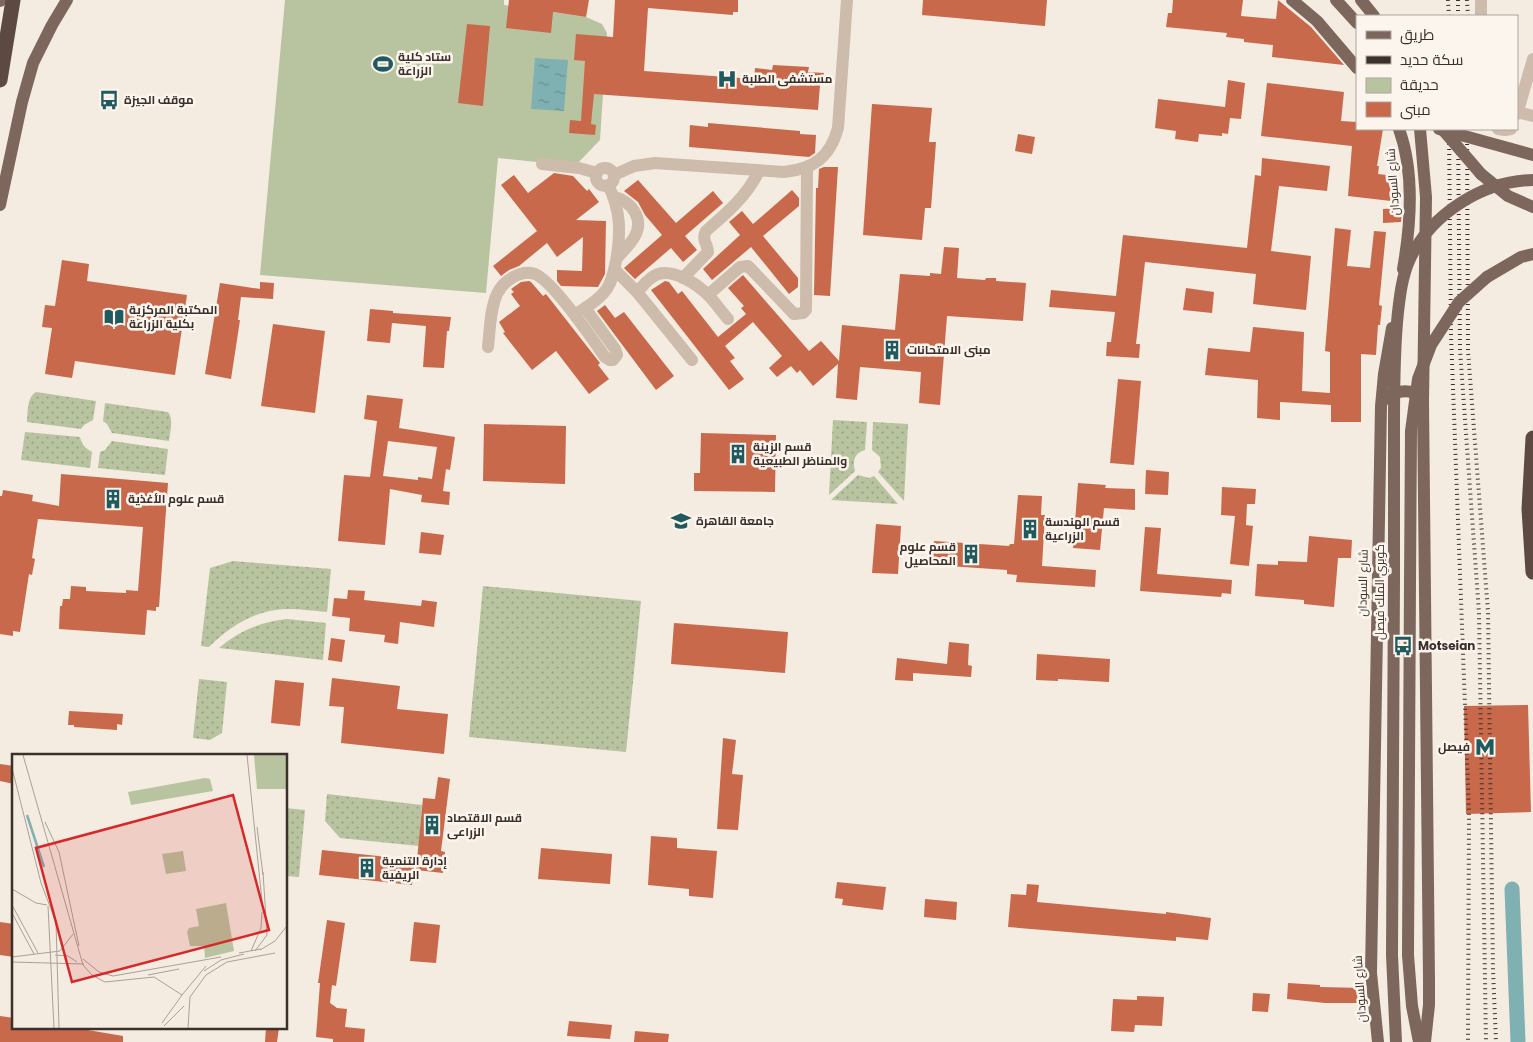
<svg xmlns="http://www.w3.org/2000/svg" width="1533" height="1042" viewBox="0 0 1533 1042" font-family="Poppins,Cairo,sans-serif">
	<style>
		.grass { fill: url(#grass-dots) }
		.park { fill: #b8c4a0 }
		.water { fill: url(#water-ripples) }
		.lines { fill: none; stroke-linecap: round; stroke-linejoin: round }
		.canal { stroke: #7fb0b2; stroke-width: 15 }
		.building { fill: #c8694b; fill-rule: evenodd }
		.street { stroke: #cdbbac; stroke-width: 12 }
		.primary { stroke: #7d675c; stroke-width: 12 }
		.highway { stroke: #5c4a42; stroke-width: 15 }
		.rail { stroke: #3b302b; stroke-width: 4; stroke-dasharray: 1 4; stroke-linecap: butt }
		.primary-bridge { stroke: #7d675c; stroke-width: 12 }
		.labels { text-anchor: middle; stroke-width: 5; stroke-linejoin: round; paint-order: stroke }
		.poi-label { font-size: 12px; font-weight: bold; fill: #3b302b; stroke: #fbf5ee; text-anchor: start }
		.street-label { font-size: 12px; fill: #3b302b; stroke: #fbf5ee }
		.inset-river { fill: none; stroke: #7fb0b2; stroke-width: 2.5 }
		.inset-road { fill: none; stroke: #aaa098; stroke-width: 1 }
		.view { fill: #d62828; fill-opacity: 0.15; stroke: #d62828; stroke-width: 2.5 }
		.inset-edge { fill: none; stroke: #3b302b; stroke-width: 2.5 }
	</style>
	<defs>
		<pattern id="grass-dots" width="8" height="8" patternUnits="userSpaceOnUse" patternTransform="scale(1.25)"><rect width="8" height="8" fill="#b8c4a0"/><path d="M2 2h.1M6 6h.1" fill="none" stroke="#97a083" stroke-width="1.8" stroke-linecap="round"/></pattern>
		<pattern id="water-ripples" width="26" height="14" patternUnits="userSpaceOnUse" patternTransform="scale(1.25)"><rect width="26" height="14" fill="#7fb0b2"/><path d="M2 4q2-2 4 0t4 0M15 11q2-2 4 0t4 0" fill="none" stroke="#699091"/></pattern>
	</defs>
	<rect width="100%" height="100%" fill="#f4ebe1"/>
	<g class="grass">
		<path d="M 36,392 L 96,401 L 93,420 L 84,425 L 81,429 L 27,422 C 28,411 27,397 36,392 Z"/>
		<path d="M 105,403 L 168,412 C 174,419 170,432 169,441 L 112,433 L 107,424 L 103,421 Z"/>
		<path d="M 833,420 L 867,422 L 865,450 C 855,453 852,460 855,471 L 829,495 Z"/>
		<polygon points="873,422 908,424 904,501 878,472 881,468 880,457 872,450"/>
		<path d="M 25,432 L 80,437 C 82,445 85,448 92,452 L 90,468 L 21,460 Z"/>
		<polygon points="112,441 168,449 165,475 98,468 100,452 105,450"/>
		<polygon points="858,475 869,478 874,476 898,504 831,500"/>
		<path d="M 233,561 L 331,569 L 327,612 C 314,611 301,609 288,609 C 257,609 230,626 209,647 L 201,646 L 210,568 Z"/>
		<polygon points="483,586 641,601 626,752 469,737"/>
		<path d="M 287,619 L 326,623 L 323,660 L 219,648 C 239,631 260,622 287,619 Z"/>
		<polygon points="199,679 227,682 222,733 210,740 193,738"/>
		<polygon points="327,794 422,805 419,846 340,838 325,821"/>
		<polygon points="286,808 305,810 299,877 286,876"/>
	</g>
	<polygon class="park" points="285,0 504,0 504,5 586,17 602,24 607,33 600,140 575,166 498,158 486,293 260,275"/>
	<polygon class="water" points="535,58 568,60 564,111 531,109"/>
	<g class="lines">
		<polyline class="canal" points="1512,889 1518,1042"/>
	</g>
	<g class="building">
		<polygon points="509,0 589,0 586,17 553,12 551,33 506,28"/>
		<polygon points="615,0 738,0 738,12 733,12 733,15 648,8 644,71 754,79 755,68 772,70 773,65 809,67 808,72 824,73 824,85 820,85 818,110 594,94 591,124 596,125 595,135 569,133 570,120 581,121 585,61 574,60 576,34 613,37"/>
		<polygon points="923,0 1047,0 1045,26 922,15"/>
		<polygon points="1173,0 1243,0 1241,16 1276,19 1278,0 1311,27 1344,65 1272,57 1273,45 1244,42 1244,39 1226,37 1227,33 1166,27 1168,13 1172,13"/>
		<polygon points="467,24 490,26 483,106 458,103"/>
		<polygon points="1228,80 1245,83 1241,119 1230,118 1228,134 1222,133 1222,136 1199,134 1198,142 1175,139 1176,131 1155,128 1158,99 1225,107"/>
		<polygon points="1267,83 1344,92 1341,121 1357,122 1357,129 1383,129 1377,166 1379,166 1378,174 1394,176 1391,201 1348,196 1352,146 1261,136"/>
		<polygon points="872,104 932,108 929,142 936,142 931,208 925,208 922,240 863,235"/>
		<polygon points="708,123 800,131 800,134 816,135 815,153 809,157 689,147 690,125 708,127"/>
		<polygon points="1018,134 1035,137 1032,154 1015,151"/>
		<polygon points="1262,158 1330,166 1327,191 1279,186 1271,251 1311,256 1306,310 1253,304 1256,274 1145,262 1136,344 1140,344 1139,358 1106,356 1107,342 1111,342 1115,312 1049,307 1051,290 1116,296 1123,235 1247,248 1255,175 1261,176"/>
		<polygon points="824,167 838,167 830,296 814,295 816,188 818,188 819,169"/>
		<polygon points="554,173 573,176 587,191 589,189 599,202 576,220 606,221 605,274 598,287 561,286 557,281 557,270 582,271 583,237 557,257 547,243 519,266 509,270 501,276 493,266 537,231 501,185 514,175 528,193"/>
		<polygon points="638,180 676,223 713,191 723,203 685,236 697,250 683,262 671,248 635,279 624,268 662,235 645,215 638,202 624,191"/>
		<polygon points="792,190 799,198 799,206 763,236 798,278 798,287 789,294 751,247 712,280 703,269 740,235 729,222 742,211 753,224"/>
		<polygon points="1402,208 1401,222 1383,223 1383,209"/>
		<polygon points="1335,228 1351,230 1347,266 1370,268 1374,231 1386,232 1379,305 1382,306 1380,325 1378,325 1376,355 1361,354 1361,422 1331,422 1331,405 1280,402 1280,420 1257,418 1258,380 1205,375 1208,348 1250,352 1253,327 1304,332 1302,391 1330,393 1330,352 1325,351"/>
		<polygon points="944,247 959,248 957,278 985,280 986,278 996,278 996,281 1026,283 1023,321 947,316 940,405 919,403 921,372 860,367 857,400 836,398 838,364 813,386 800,370 797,373 791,366 777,377 769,368 782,356 753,322 725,346 735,358 730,361 744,379 729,390 651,290 665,281 669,282 678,294 682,291 718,337 746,314 741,308 744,306 728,288 743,275 809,351 821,341 839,361 842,325 895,330 900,274 930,276 930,273 941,274"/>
		<polygon points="62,260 89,264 87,281 187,295 175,375 75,361 72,378 45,374 52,328 42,327 45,305 55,306"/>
		<polygon points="529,281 531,282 543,296 546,294 600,363 598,365 609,379 589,394 556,351 532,370 503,333 505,332 499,322 520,306 511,294 514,292 511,289 521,282"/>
		<polygon points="260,282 274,283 273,299 241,297 238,320 240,320 231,379 205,374 220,283 260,289"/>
		<polygon points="1186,288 1214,292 1212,313 1183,310"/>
		<polygon points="605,305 615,318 624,312 674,376 656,390 597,311"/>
		<polygon points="370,309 393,311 393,313 451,317 449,331 447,331 444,368 423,367 426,326 392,323 390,343 367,341"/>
		<polygon points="273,324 325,331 315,413 261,406"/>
		<polygon points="1118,379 1141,381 1134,465 1110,463"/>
		<path d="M 367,395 L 403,399 L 399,428 L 455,437 L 450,470 L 446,469 L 443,491 L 450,492 L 449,505 L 421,502 L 422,495 L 390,489 L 385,545 L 338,541 L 344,475 L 370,477 L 377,421 L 364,419 ZM 388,441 L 437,447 L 432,479 L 418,477 L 418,480 L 383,476 Z"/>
		<polygon points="484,424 566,426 565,484 483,481"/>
		<polygon points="701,433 776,435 775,492 694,491 694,473 700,473"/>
		<polygon points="1146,470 1169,472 1168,495 1145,494"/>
		<polygon points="61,474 168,483 159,607 156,607 156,611 147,610 145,635 59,629 60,606 62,606 63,599 70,599 71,586 86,587 86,591 126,593 126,590 138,591 143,527 38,519 32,558 35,559 32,575 29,574 20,632 13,631 13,636 0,634 0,496 2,496 3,490 33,495 32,501 59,506"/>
		<polygon points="1078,483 1106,485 1105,488 1135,489 1135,510 1104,508 1100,550 1073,548"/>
		<polygon points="1222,487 1256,489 1255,504 1247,504 1246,525 1253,526 1249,566 1230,564 1235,516 1221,515"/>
		<polygon points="1018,495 1042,496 1041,515 1045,515 1042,566 1096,570 1095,587 1016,582 1017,575 1007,574 1007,570 949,566 950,562 932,561 934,541 1009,546 1010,544 1014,544"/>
		<polygon points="876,524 901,526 898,574 872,573"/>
		<polygon points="1145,527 1161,528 1157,574 1232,580 1231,594 1222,593 1221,597 1140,591"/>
		<polygon points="421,532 444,535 441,555 419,553"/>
		<polygon points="1309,536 1352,540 1351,558 1338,558 1334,607 1304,604 1304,600 1255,596 1257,564 1278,565 1278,561 1307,562"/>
		<polygon points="348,590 365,591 364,600 421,606 422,600 437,602 434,627 400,622 398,644 384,642 385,635 349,631 350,618 332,616 334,598 347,599"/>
		<polygon points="674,623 788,632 785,673 671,664"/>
		<polygon points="331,638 345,640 342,662 328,660"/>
		<polygon points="949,642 969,644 968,665 972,666 971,677 913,673 913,681 895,680 897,658 947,664"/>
		<polygon points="1037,654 1110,659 1109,682 1058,679 1058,681 1036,680"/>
		<polygon points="332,678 400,686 397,709 448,714 444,754 341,743 344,707 329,706"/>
		<polygon points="275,680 304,683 300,726 271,723"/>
		<polygon points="1528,705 1531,812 1466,814 1464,706"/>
		<polygon points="69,711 123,714 122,725 117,724 117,730 74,727 74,725 68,725"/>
		<polygon points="723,738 736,740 732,774 743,775 738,830 717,829"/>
		<polygon points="0,764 14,766 14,784 0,781"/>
		<polygon points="438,777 450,779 441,851 445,852 443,873 416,870 423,798 435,799"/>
		<polygon points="651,836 677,838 677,848 717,851 713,898 689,896 689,889 648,885"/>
		<polygon points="541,848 612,854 610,884 538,879"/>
		<polygon points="322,850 415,860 412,885 319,875"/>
		<polygon points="837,882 886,887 883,910 842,905 843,899 835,898"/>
		<polygon points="1027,884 1039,885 1037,902 1166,914 1166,912 1211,918 1208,940 1176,937 1176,941 1008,927 1011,894 1026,895"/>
		<polygon points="925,899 957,902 956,920 924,917"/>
		<polygon points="327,920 345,923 336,986 332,985 330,1003 337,1008 347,1009 345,1027 365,1029 364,1042 333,1042 333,1039 316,1037 320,983 318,983"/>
		<polygon points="0,922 14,924 14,957 0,955"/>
		<polygon points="414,922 440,925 436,963 410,961"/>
		<polygon points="1288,983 1320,985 1320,987 1363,988 1362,1003 1325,1003 1287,999"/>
		<polygon points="1253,993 1270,994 1268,1012 1252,1011"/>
		<polygon points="1137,996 1164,997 1162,1026 1135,1025 1134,1032 1111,1031 1113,999 1137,1000"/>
		<polygon points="0,1016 14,1018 14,1028 76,1028 123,1036 123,1042 0,1042"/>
		<polygon points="569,1021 612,1025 610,1039 567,1036"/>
		<polygon points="266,1028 279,1028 277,1042 265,1042"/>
		<polygon points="635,1031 669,1034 668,1042 634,1042"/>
	</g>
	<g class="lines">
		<g class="street">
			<polyline points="1481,16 1481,0"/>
			<polyline points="1517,112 1533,116"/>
			<polyline points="1517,114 1533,59"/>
			<polyline points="1498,129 1505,130 1511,129"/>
			<polyline points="542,164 579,168 597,173"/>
			<circle cx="605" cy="177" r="9"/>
			<path d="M 614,175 L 634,166 L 655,163 L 784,172 C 814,169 830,157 838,128 L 847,0"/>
			<path d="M 615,197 C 632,202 644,219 635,236 C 630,245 623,251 617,258"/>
			<polyline points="615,270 637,292 692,360"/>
			<path d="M 683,278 L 708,252 C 708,244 701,240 706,231 C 727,213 746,197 759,171"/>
			<path d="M 637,292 C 643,286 649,277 658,274 C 674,269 697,284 708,295 C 715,302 721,311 728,319"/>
			<polyline points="708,295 740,267 748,266 794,314 803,313 806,310 807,167"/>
			<path d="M 579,312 C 588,306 599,300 606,290 C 612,282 614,271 616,261 C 621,234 621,210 608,185"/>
			<path d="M 488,347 C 490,330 490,309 497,294 C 503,281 521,269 535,274 C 553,281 593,340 605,357 L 610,360 L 613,360 L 617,355 L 615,349 L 585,308"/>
		</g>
		<g class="primary">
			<polyline points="1292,0 1317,21 1357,68"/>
			<polyline points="1336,0 1357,23"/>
			<polyline points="1361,0 1374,16"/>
			<polyline points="0,1 0,0"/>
			<path d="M 1399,129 C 1415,173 1411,224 1403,269"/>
			<polyline points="1420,129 1426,197 1423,402 1429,980 1429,1005 1425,1042"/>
			<polyline points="1481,174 1508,196 1533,207"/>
			<polyline points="0,205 22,102 33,63 52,25 67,0"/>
			<polyline points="1487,277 1521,257 1533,254"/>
			<path d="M 1386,399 C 1393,392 1405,389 1414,393 C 1417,395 1420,400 1423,402"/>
			<polyline points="1394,581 1392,955 1396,1042"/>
			<polyline points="1410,583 1408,955 1412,1006 1419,1042"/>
			<polyline points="1378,1042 1371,973 1381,406 1384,374 1392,328"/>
		</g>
		<g class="highway">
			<polyline points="0,80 13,0"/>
			<polyline points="1533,438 1529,509 1533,572"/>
		</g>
		<g class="rail">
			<polyline points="1448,0 1449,16"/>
			<polyline points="1458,0 1458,16"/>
			<polyline points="1467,0 1468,16"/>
			<polyline points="1449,129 1451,335 1469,812 1468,1042"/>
			<polyline points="1458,129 1460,350 1479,613 1486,1042"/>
			<polyline points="1467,129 1468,351 1488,612 1493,970 1496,1042"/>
		</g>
		<g class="primary-bridge">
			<polyline points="1439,129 1533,155"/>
			<polyline points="1444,131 1481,174"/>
			<path d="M 1394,581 C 1394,528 1394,475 1394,422 C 1394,385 1394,349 1398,312 C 1400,295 1402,277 1409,261 C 1430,214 1483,181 1533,180"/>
			<polyline points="1410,583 1411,431 1418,379 1431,345 1459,302 1487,277"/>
		</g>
	</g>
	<defs>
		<symbol id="stadium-bare" viewBox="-9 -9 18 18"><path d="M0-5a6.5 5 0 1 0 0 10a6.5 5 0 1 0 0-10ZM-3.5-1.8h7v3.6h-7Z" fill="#1f5a5e" stroke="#fbf5ee" stroke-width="2.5" paint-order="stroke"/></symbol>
		<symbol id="hospital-bare" viewBox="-9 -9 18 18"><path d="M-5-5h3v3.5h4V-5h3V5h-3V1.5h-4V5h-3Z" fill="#1f5a5e" stroke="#fbf5ee" stroke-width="2.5" paint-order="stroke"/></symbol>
		<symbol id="bus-bare" viewBox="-9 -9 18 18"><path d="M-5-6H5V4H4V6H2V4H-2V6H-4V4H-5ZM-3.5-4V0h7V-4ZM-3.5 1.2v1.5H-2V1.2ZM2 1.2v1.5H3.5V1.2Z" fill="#1f5a5e" stroke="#fbf5ee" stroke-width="2.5" paint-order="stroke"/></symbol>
		<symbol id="library-bare" viewBox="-9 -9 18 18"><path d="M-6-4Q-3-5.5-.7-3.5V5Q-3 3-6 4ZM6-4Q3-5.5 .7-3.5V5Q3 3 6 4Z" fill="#1f5a5e" stroke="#fbf5ee" stroke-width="2.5" paint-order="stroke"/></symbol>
		<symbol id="building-bare" viewBox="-9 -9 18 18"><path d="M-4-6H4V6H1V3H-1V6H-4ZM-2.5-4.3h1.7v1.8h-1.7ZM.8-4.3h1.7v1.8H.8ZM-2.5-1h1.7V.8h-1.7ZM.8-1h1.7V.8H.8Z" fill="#1f5a5e" stroke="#fbf5ee" stroke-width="2.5" paint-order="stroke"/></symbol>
		<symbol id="university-bare" viewBox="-9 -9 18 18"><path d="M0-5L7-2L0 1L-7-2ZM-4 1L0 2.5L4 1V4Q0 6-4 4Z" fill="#1f5a5e" stroke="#fbf5ee" stroke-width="2.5" paint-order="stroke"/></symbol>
		<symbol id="metro-bare" viewBox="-9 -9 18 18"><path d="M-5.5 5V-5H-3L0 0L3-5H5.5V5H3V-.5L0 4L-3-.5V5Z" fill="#1f5a5e" stroke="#fbf5ee" stroke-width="2.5" paint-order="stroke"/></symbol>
	</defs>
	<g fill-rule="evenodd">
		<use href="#stadium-bare" x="369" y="50" width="28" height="28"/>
		<use href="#hospital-bare" x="713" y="65" width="28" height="28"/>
		<use href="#bus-bare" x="95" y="86" width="28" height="28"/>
		<use href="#library-bare" x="100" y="303" width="28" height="28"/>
		<use href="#building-bare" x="878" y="336" width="28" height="28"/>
		<use href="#building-bare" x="724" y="440" width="28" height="28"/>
		<use href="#building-bare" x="99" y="485" width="28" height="28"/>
		<use href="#university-bare" x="667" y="507" width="28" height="28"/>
		<use href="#building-bare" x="1016" y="515" width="28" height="28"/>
		<use href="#building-bare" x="957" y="540" width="28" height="28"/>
		<use href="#bus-bare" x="1389" y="632" width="28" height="28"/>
		<use href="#metro-bare" x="1471" y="733" width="28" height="28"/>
		<use href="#building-bare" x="418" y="811" width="28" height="28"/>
		<use href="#building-bare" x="353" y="854" width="28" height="28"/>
	</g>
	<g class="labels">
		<g class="poi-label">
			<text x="398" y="61">ستاد كلية<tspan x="398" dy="14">الزراعة</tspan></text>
			<text x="742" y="83">مستشفى الطلبة</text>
			<text x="124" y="104">موقف الجيزة</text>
			<text x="129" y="314">المكتبة المركزية<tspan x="129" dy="14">بكلية الزراعة</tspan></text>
			<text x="907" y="354">مبنى الامتحانات</text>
			<text x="753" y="451">قسم الزينة<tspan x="753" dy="14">والمناظر الطبيعية</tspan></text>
			<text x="128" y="503">قسم علوم الأغذية</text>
			<text x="696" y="525">جامعة القاهرة</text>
			<text x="1045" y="526">قسم الهندسة<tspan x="1045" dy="14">الزراعية</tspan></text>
			<text x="956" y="551" text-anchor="end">قسم علوم<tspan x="956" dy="14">المحاصيل</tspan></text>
			<text x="1418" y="650">Motseian</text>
			<text x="1470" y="751" text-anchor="end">فيصل</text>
			<text x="447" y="822">قسم الاقتصاد<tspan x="447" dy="14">الزراعى</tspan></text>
			<text x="382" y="865">إدارة التنمية<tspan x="382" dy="14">الريفية</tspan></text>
		</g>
		<g class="street-label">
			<text transform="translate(1393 182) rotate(-94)" y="4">شارع السودان</text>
			<text transform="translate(1363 583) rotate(-89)" y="4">شارع السودان</text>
			<text transform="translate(1380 592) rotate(-90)" y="4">كوبري الملك فيصل</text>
			<text transform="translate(1360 989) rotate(-94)" y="4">شارع السودان</text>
		</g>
	</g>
	<g transform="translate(12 754)">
		<rect width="275" height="275" fill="#f4ebe1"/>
		<path d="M 193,24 L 198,25 L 201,37 L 119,51 L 116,38 ZM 171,97 L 174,117 L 154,120 L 150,100 Z" fill="#b8c4a0"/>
		<path d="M 242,1 L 275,1 L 275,35 L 245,35 ZM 214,149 L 222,197 L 193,204 L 192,192 L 178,192 L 175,178 L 177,174 L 187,172 L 184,155 Z" fill="#b8c4a0"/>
		<path class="inset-river" d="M 15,61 L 32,113"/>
		<path class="inset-road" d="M 11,1 L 71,211 L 80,221 L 93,228 L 142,223 L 170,241 L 150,269M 235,1 L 250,147M 0,14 L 29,129 L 44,168 L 47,274M 33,68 L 47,98 L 67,192M 245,73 L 251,121M 0,135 L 24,149 L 35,151M 0,151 L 26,199M 36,152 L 42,274M 0,159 L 22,200M 248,196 L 263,187 L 275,172M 239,197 L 249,174 L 250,158M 243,197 L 255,181 L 251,118M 227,199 L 249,195M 43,201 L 56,202 L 65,208M 0,203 L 48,197 L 61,180M 71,205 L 87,218 L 101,222 L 209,203M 0,208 L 72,210M 192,217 L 209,206 L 232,200M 136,221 L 167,215M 170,241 L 194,212M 152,272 L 172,252M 176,274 L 178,243 L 194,221 L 215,208 L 263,199"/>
		<path class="view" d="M 221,41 L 257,176 L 60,228 L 24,94 Z"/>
		<rect width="275" height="275" class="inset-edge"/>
	</g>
	<rect x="1356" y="15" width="162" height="115" fill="#fbf5ee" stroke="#aea6a0"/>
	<rect x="1366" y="31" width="25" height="8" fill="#7d675c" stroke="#aea6a0"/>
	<text x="1400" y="40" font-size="15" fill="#3b302b">طريق</text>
	<rect x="1366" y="56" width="25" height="8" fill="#3b302b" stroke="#aea6a0"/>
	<text x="1400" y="65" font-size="15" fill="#3b302b">سكة حديد</text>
	<rect x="1366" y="78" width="25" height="15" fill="#b8c4a0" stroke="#aea6a0"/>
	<text x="1400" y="90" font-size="15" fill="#3b302b">حديقة</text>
	<rect x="1366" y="102" width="25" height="15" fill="#c8694b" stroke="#aea6a0"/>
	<text x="1400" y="115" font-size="15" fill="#3b302b">مبنى</text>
</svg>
